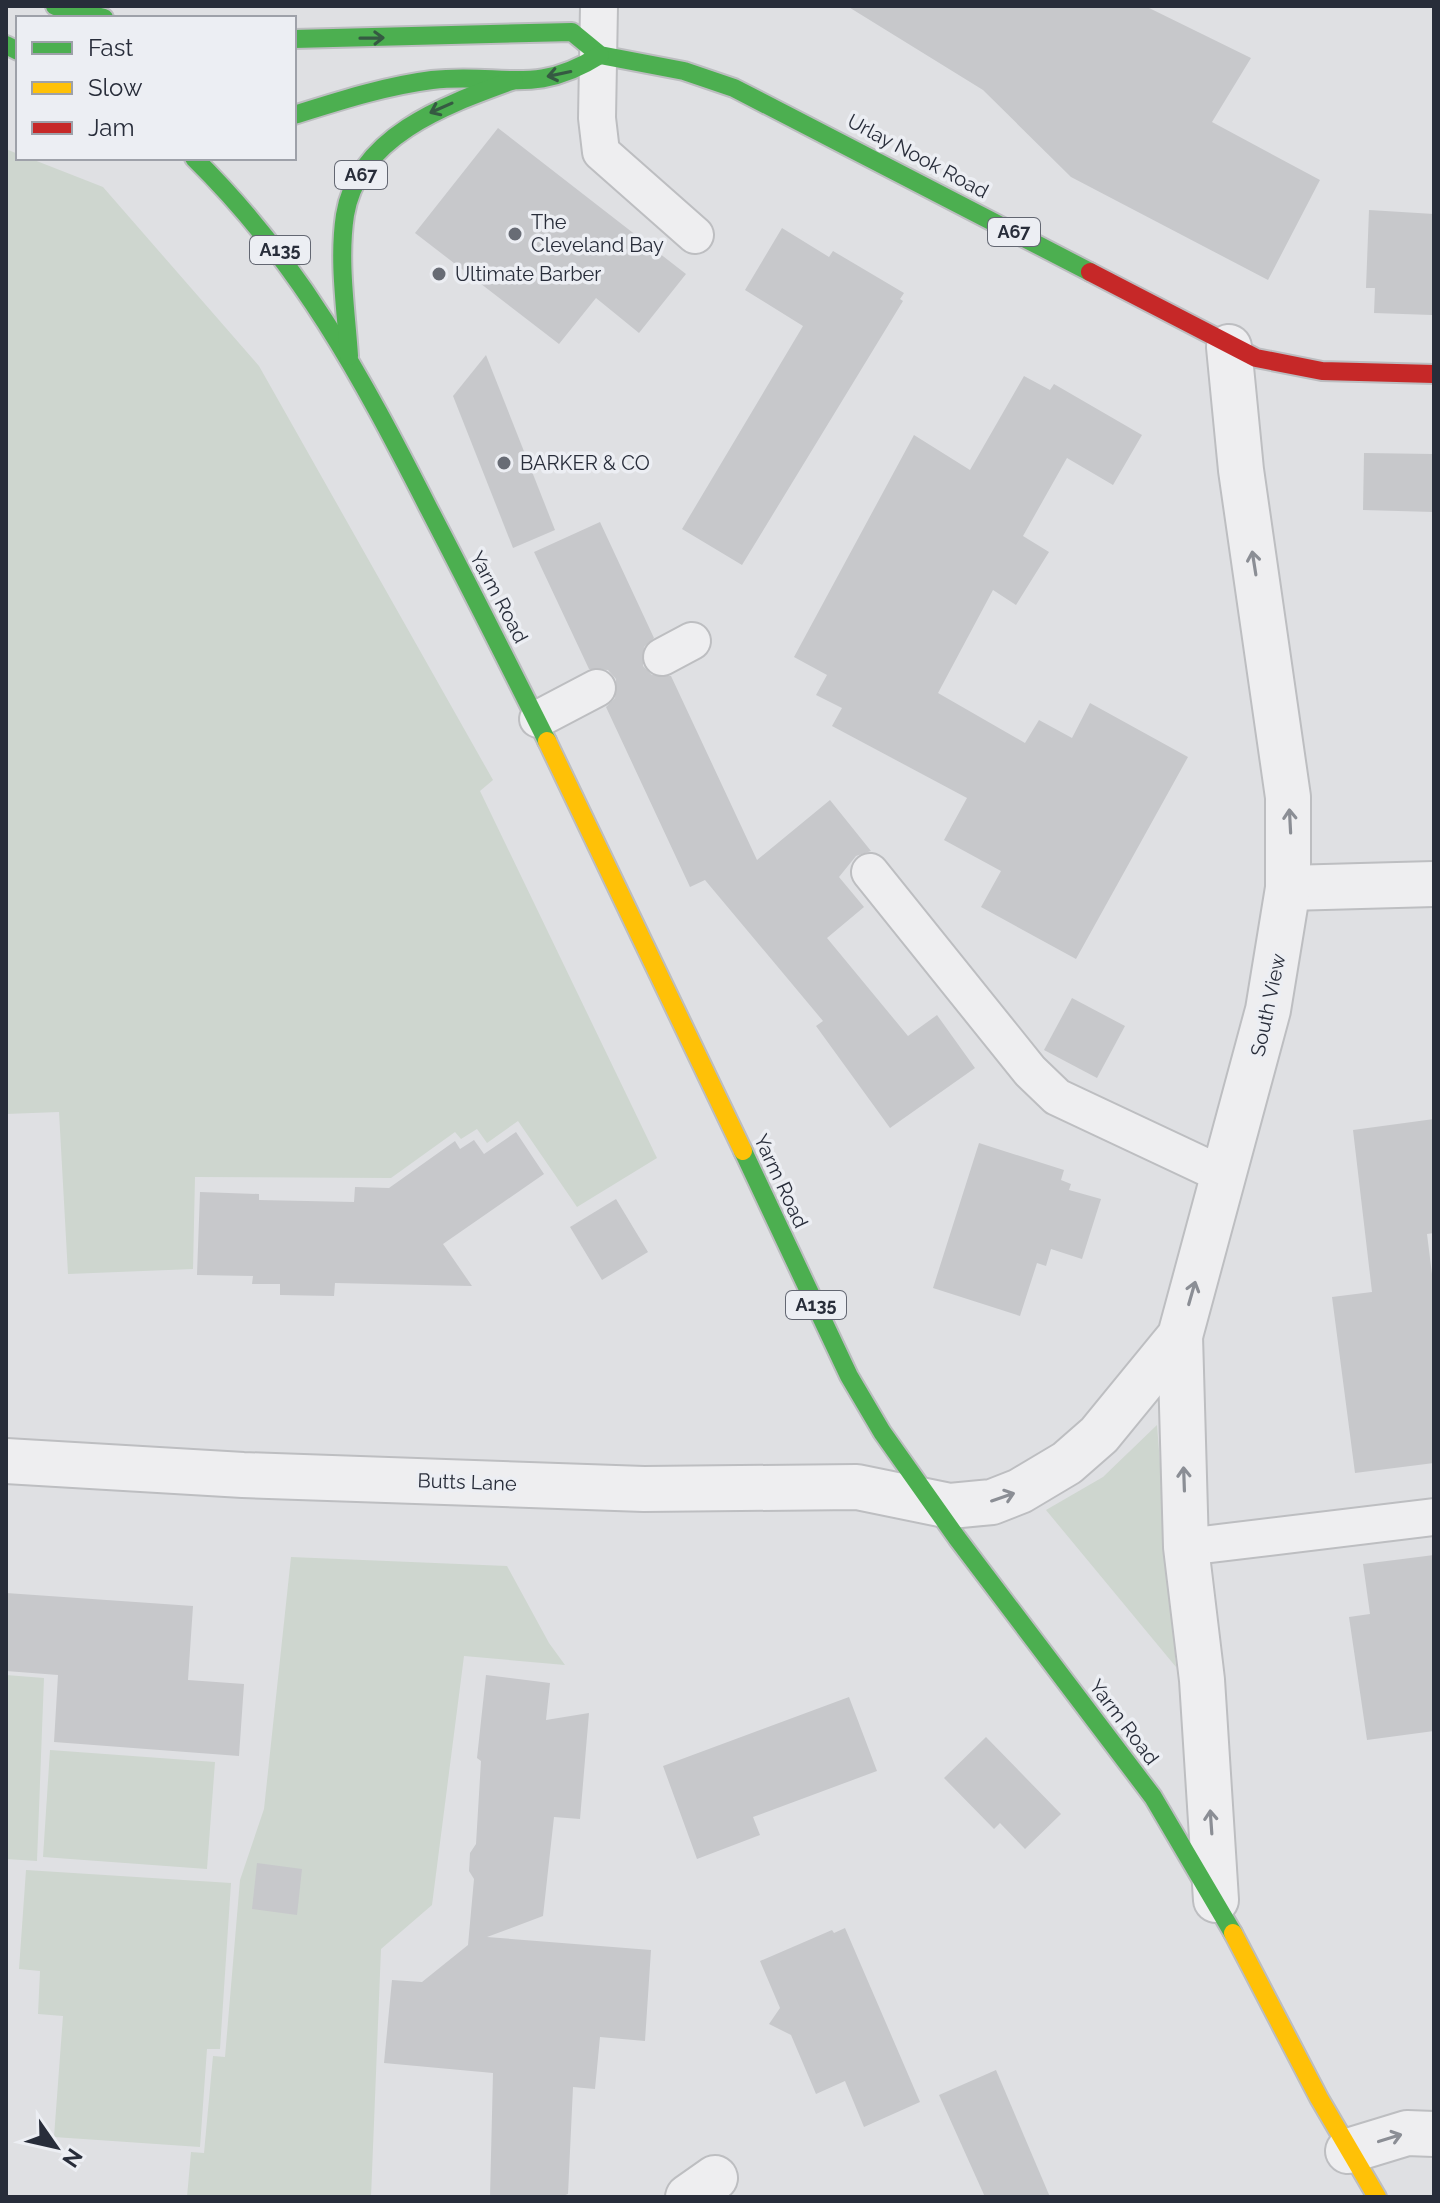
<svg xmlns="http://www.w3.org/2000/svg" width="1440" height="2203" viewBox="0 0 1440 2203" font-family="Raleway,sans-serif">
	<style>
		.green { fill: #ced6cf }
		.building { fill: #c7c8cb }
		.lines { fill: none; stroke-linecap: round; stroke-linejoin: round }
		.lane-casing { stroke: #bdbec1; stroke-width: 40 }
		.street-casing { stroke: #bdbec1; stroke-width: 48 }
		.fast-casing { stroke: #bcbdc0; stroke-width: 22 }
		.slow-casing { stroke: #bcbdc0; stroke-width: 22 }
		.jam-casing { stroke: #bcbdc0; stroke-width: 22 }
		.lane { stroke: #eeeef0; stroke-width: 36 }
		.street { stroke: #eeeef0; stroke-width: 44 }
		.fast { stroke: #4caf50; stroke-width: 18 }
		.slow { stroke: #ffc107; stroke-width: 18 }
		.jam { stroke: #c62828; stroke-width: 18 }
		.oneway { stroke: #355a42 }
		.oneway2 { stroke: #8b8e95 }
		.poi-dot { fill: #686c75; stroke: #eceef3; stroke-width: 3 }
		.labels { text-anchor: middle; stroke-width: 7; stroke-linejoin: round; paint-order: stroke }
		.shield { fill: #eceef3; stroke: #636772; stroke-width: 2 }
		.shield-label { font-size: 18px; font-weight: bold; fill: #282d3a }
		.street-label { font-size: 20px; fill: #282d3a; stroke: #eceef3 }
		.poi-label { font-size: 20px; fill: #282d3a; stroke: #eceef3; text-anchor: start }
	</style>
	<rect width="100%" height="100%" fill="#dfe0e3"/>
	<g class="green">
		<polygon points="6,149 18,154 18,158 29,158 103,187 259,366 493,780 480,791 657,1158 577,1207 518,1121 487,1143 477,1129 461,1139 455,1132 391,1178 195,1177 193,1269 68,1274 59,1112 6,1114"/>
		<polygon points="1157,1425 1176,1667 1046,1510 1103,1477"/>
		<polygon points="291,1557 507,1566 549,1643 565,1665 464,1656 432,1905 381,1949 371,2197 187,2197 191,2152 204,2153 213,2056 225,2057 240,1880 264,1809"/>
		<polygon points="6,1675 44,1678 37,1861 6,1859"/>
		<polygon points="50,1750 215,1762 207,1869 43,1857"/>
		<polygon points="26,1870 231,1883 220,2049 207,2049 200,2147 54,2137 63,2016 38,2014 40,1971 19,1969"/>
	</g>
	<g class="building">
		<polygon points="847,6 1145,6 1251,58 1212,122 1320,180 1268,280 1071,177 983,90"/>
		<polygon points="498,128 686,274 639,333 596,298 559,344 415,233"/>
		<polygon points="1369,210 1434,214 1432,315 1374,313 1375,288 1366,288"/>
		<polygon points="782,228 829,257 833,251 904,293 900,299 903,301 742,565 682,529 803,326 745,290"/>
		<polygon points="486,355 555,530 513,548 453,396"/>
		<polygon points="1024,376 1050,390 1054,384 1142,435 1113,485 1067,458 1023,536 1049,552 1016,605 993,590 938,693 1025,743 1039,720 1072,738 1090,703 1188,757 1076,959 981,907 1001,871 944,840 967,798 832,726 842,708 816,695 827,675 794,657 914,435 970,470"/>
		<polygon points="1364,453 1434,454 1434,512 1363,510"/>
		<polygon points="600,522 654,638 644,647 643,666 652,675 671,676 757,860 830,800 871,851 856,856 839,877 864,907 827,938 908,1036 937,1015 975,1068 890,1128 816,1026 823,1021 705,880 690,887 606,707 615,698 616,679 608,670 589,669 534,552"/>
		<polygon points="1072,998 1125,1026 1097,1078 1044,1050"/>
		<polygon points="1434,1119 1434,1233 1427,1234 1434,1290 1434,1463 1355,1473 1332,1297 1372,1292 1353,1130"/>
		<polygon points="516,1132 544,1174 443,1244 472,1286 335,1283 334,1296 280,1295 280,1284 252,1284 253,1276 197,1275 200,1192 259,1194 259,1200 354,1202 355,1187 389,1188 455,1141 460,1149 474,1140 484,1154"/>
		<polygon points="979,1143 1064,1170 1061,1180 1071,1184 1069,1190 1101,1199 1082,1259 1051,1249 1046,1266 1037,1263 1020,1316 933,1288"/>
		<polygon points="616,1199 648,1252 602,1280 570,1227"/>
		<polygon points="1434,1555 1434,1731 1367,1740 1349,1617 1370,1614 1363,1564"/>
		<polygon points="6,1593 193,1606 188,1680 244,1684 239,1756 54,1742 58,1675 6,1671"/>
		<polygon points="486,1675 550,1683 546,1720 589,1713 580,1819 554,1817 543,1916 487,1937 651,1950 645,2041 600,2037 595,2089 573,2087 568,2194 560,2197 490,2197 493,2073 384,2063 392,1980 422,1982 468,1945 474,1879 469,1871 470,1853 476,1844 481,1761 477,1758"/>
		<polygon points="849,1697 877,1771 753,1817 760,1835 697,1859 663,1766"/>
		<polygon points="986,1737 1061,1814 1025,1849 1000,1823 994,1829 944,1778"/>
		<polygon points="257,1863 302,1869 297,1915 252,1909"/>
		<polygon points="845,1928 920,2102 864,2127 845,2081 816,2094 791,2035 769,2024 780,2008 760,1961 832,1930 834,1933"/>
		<polygon points="996,2070 1050,2197 985,2197 939,2095"/>
	</g>
	<g class="lines">
		<defs>
			<g id="lane">
				<polyline points="599,6 597,118 601,152 695,235"/>
				<polyline points="662,657 692,641"/>
				<polyline points="538,719 597,688"/>
				<polyline points="870,872 1030,1071 1057,1097 1225,1176"/>
				<polyline points="1186,1547 1434,1517"/>
			</g>
			<g id="street">
				<polyline points="1288,888 1434,884"/>
				<polyline points="1180,1336 1186,1547 1202,1680 1216,1900"/>
				<polyline points="6,1461 243,1475 644,1489 857,1487 950,1506 992,1502 1020,1491 1067,1463 1099,1435 1180,1336 1268,1010 1288,888 1288,797 1241,470 1229,347"/>
				<polyline points="1348,2151 1407,2133 1434,2134"/>
				<polyline points="688,2197 715,2178"/>
			</g>
			<g id="fast">
				<polyline points="55,6 104,18"/>
				<polyline points="294,39 572,32 600,55 684,71 734,88 1090,272"/>
				<polyline points="6,45 18,51"/>
				<path d="M 294,115 C 339,101 385,86 432,80 C 501,72 534,97 600,55"/>
				<path d="M 194,158 C 301,263 361,376 429,509 C 469,586 508,663 547,741"/>
				<path d="M 349,356 C 346,310 338,261 345,215 C 358,135 448,104 514,80"/>
				<polyline points="743,1151 849,1376 882,1432 957,1538 1153,1797 1233,1933"/>
			</g>
			<g id="slow">
				<polyline points="547,741 743,1151"/>
				<polyline points="1233,1933 1319,2098 1377,2197"/>
			</g>
			<polyline id="jam" points="1090,272 1256,358 1322,371 1434,374"/>
		</defs>
		<use href="#lane" class="lane-casing"/>
		<use href="#street" class="street-casing"/>
		<use href="#fast" class="fast-casing"/>
		<use href="#slow" class="slow-casing"/>
		<use href="#jam" class="jam-casing"/>
		<use href="#lane" class="lane"/>
		<use href="#street" class="street"/>
		<use href="#fast" class="fast"/>
		<use href="#slow" class="slow"/>
		<use href="#jam" class="jam"/>
	</g>
	<defs><path id="oneway-shaft" d="M-6 0H5M1.5-3L5.5 0L1.5 3" fill="none" stroke-width="1.6" stroke-linecap="round" stroke-linejoin="round" transform="scale(2)"/></defs>
	<g class="oneway">
		<use href="#oneway-shaft" transform="translate(372 38) rotate(-1)"/>
		<use href="#oneway-shaft" transform="translate(559 74) rotate(168)"/>
		<use href="#oneway-shaft" transform="translate(441 108) rotate(156)"/>
	</g>
	<g class="oneway2">
		<use href="#oneway-shaft" transform="translate(1254 563) rotate(-99)"/>
		<use href="#oneway-shaft" transform="translate(1290 821) rotate(-93)"/>
		<use href="#oneway-shaft" transform="translate(1192 1293) rotate(-74)"/>
		<use href="#oneway-shaft" transform="translate(1184 1479) rotate(-92)"/>
		<use href="#oneway-shaft" transform="translate(1003 1497) rotate(-19)"/>
		<use href="#oneway-shaft" transform="translate(1211 1822) rotate(-94)"/>
		<use href="#oneway-shaft" transform="translate(1390 2138) rotate(-17)"/>
	</g>
	<g class="poi-dot">
		<circle cx="515" cy="234" r="8"/>
		<circle cx="439" cy="274" r="8"/>
		<circle cx="504" cy="463" r="8"/>
	</g>
	<g class="labels">
		<g class="shield">
			<rect x="335" y="161" width="52" height="28" rx="6"/>
			<rect x="988" y="218" width="52" height="28" rx="6"/>
			<rect x="250" y="236" width="60" height="28" rx="6"/>
			<rect x="786" y="1291" width="60" height="28" rx="6"/>
		</g>
		<g class="shield-label">
			<text x="361" y="181">A67</text>
			<text x="1014" y="238">A67</text>
			<text x="280" y="256">A135</text>
			<text x="816" y="1311">A135</text>
		</g>
		<g class="street-label">
			<text transform="translate(918 156) rotate(28)" y="7">Urlay Nook Road</text>
			<text transform="translate(499 597) rotate(62)" y="7">Yarm Road</text>
			<text transform="translate(1268 1005) rotate(-78)" y="7">South View</text>
			<text transform="translate(781 1181) rotate(65)" y="7">Yarm Road</text>
			<text transform="translate(467 1482) rotate(2)" y="7">Butts Lane</text>
			<text transform="translate(1124 1722) rotate(53)" y="7">Yarm Road</text>
		</g>
		<g class="poi-label">
			<text x="531" y="229">The<tspan x="531" dy="23">Cleveland Bay</tspan></text>
			<text x="455" y="281">Ultimate Barber</text>
			<text x="520" y="470">BARKER &amp; CO</text>
		</g>
	</g>
	<rect width="1440" height="2203" fill="none" stroke="#282d3a" stroke-width="16"/>
	<rect x="16" y="16" width="280" height="144" fill="#eceef3" stroke="#9ea1a9" stroke-width="2"/>
	<rect x="32" y="42" width="40" height="12" fill="#4caf50" stroke="#9ea1a9" stroke-width="2"/>
	<text x="88" y="56" font-size="24" fill="#282d3a">Fast</text>
	<rect x="32" y="82" width="40" height="12" fill="#ffc107" stroke="#9ea1a9" stroke-width="2"/>
	<text x="88" y="96" font-size="24" fill="#282d3a">Slow</text>
	<rect x="32" y="122" width="40" height="12" fill="#c62828" stroke="#9ea1a9" stroke-width="2"/>
	<text x="88" y="136" font-size="24" fill="#282d3a">Jam</text>
	<g transform="translate(56 2147) rotate(124)" stroke="#eceef3" stroke-width="6" paint-order="stroke">
	<path d="M0-6L14 30L0 20L-14 30Z" fill="#282d3a"/>
	<text y="-12" font-size="22" font-weight="bold" text-anchor="middle" fill="#282d3a">N</text>
	</g>
</svg>
